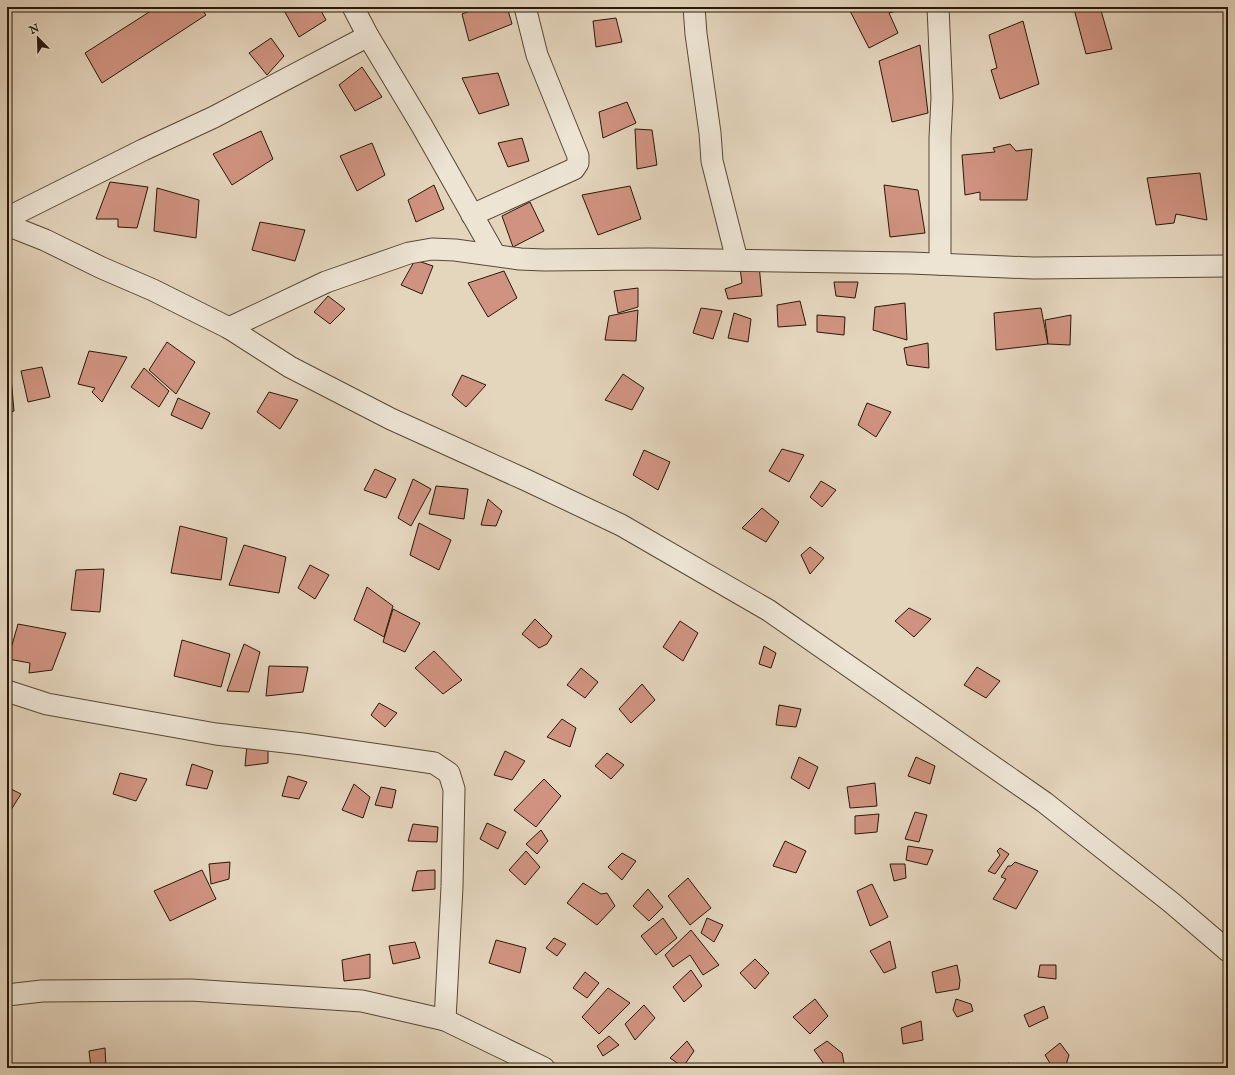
<svg xmlns="http://www.w3.org/2000/svg" width="1235" height="1075" viewBox="0 0 1235 1075" font-family="'IM FELL English',serif">
	<style>
		.building { fill: #d09381; stroke: #291807 }
		.lines { fill: none; stroke-linecap: round; stroke-linejoin: round }
		.minor-casing { stroke: #584734; stroke-width: 23 }
		.minor { stroke: #ede4d4; stroke-width: 21 }
	</style>
	<rect width="100%" height="100%" fill="#e4d5bd"/>
	<filter id="stains"><feTurbulence type="fractalNoise" baseFrequency=".005" numOctaves="4"/><feColorMatrix values="0 0 0 0 .2 0 0 0 0 .09 0 0 0 0 .02 0 0 0 .5 -.17"/></filter>
	<radialGradient id="worn" r=".72"><stop offset=".6" stop-color="#630" stop-opacity="0"/><stop offset="1" stop-color="#630" stop-opacity=".3"/></radialGradient>
	<g class="building">
		<polygon points="157,7 200,7 206,15 102,83 85,53"/>
		<polygon points="282,7 319,7 326,20 299,37"/>
		<polygon points="474,7 507,7 512,24 469,41 462,14 472,10"/>
		<polygon points="848,7 908,7 908,8 889,13 898,33 869,48"/>
		<polygon points="1100,7 1112,49 1086,54 1074,9"/>
		<polygon points="616,18 622,42 596,47 593,21"/>
		<polygon points="1023,21 1039,84 1000,99 991,70 997,68 989,35"/>
		<polygon points="271,38 284,56 267,75 249,53"/>
		<polygon points="920,45 928,113 892,122 879,61"/>
		<polygon points="362,67 382,97 355,111 339,85"/>
		<polygon points="498,73 509,105 479,114 462,78"/>
		<polygon points="627,102 636,123 603,138 599,112"/>
		<polygon points="635,129 652,130 657,165 637,169"/>
		<polygon points="261,131 273,159 232,185 213,154"/>
		<polygon points="522,138 529,161 508,167 498,143"/>
		<polygon points="372,143 385,175 357,191 340,156"/>
		<polygon points="1010,144 1016,151 1032,149 1027,200 980,200 980,192 965,195 962,155 995,152 993,148"/>
		<polygon points="1200,173 1207,220 1176,214 1174,223 1156,225 1147,178"/>
		<polygon points="110,182 148,187 137,228 118,227 118,219 96,219"/>
		<polygon points="434,185 444,209 416,222 408,200"/>
		<polygon points="884,185 918,190 925,233 890,237"/>
		<polygon points="630,186 641,219 598,235 582,195"/>
		<polygon points="157,188 199,200 196,238 154,231"/>
		<polygon points="530,202 544,231 513,247 502,216"/>
		<polygon points="260,222 305,230 295,261 252,250"/>
		<polygon points="415,260 433,266 422,294 401,285"/>
		<polygon points="759,265 762,296 728,299 725,289 742,283 740,268"/>
		<polygon points="504,271 517,298 488,317 468,283"/>
		<polygon points="834,282 858,282 855,298 836,296"/>
		<polygon points="638,288 638,307 618,313 614,291"/>
		<polygon points="328,296 345,309 330,324 314,312"/>
		<polygon points="800,301 806,325 778,327 777,305"/>
		<polygon points="905,303 907,340 873,330 875,307"/>
		<polygon points="701,308 722,311 713,339 693,333"/>
		<polygon points="1041,308 1048,344 996,350 994,313"/>
		<polygon points="638,310 636,341 605,340 609,316"/>
		<polygon points="734,313 751,319 748,342 728,338"/>
		<polygon points="817,315 845,317 844,335 817,332"/>
		<polygon points="1071,315 1070,345 1048,344 1045,320"/>
		<polygon points="167,342 195,362 176,394 149,370"/>
		<polygon points="928,343 929,368 907,365 904,348"/>
		<polygon points="89,351 127,357 102,402 92,392 95,388 78,384"/>
		<polygon points="10,366 14,411 7,413 7,367"/>
		<polygon points="42,367 50,397 28,402 21,371"/>
		<polygon points="144,368 169,391 159,407 131,387"/>
		<polygon points="623,374 644,388 632,410 605,400"/>
		<polygon points="462,375 486,385 466,407 452,395"/>
		<polygon points="269,392 298,400 280,429 257,412"/>
		<polygon points="178,398 210,413 202,429 171,415"/>
		<polygon points="867,403 891,412 876,437 858,425"/>
		<polygon points="782,449 804,455 789,482 769,471"/>
		<polygon points="644,450 670,462 658,490 633,475"/>
		<polygon points="375,469 396,479 386,498 364,490"/>
		<polygon points="413,479 431,489 411,526 398,518"/>
		<polygon points="821,481 836,490 822,507 810,497"/>
		<polygon points="436,486 468,489 464,519 429,514"/>
		<polygon points="488,499 502,511 496,526 481,525"/>
		<polygon points="762,508 779,522 766,542 742,528"/>
		<polygon points="419,523 451,540 439,570 410,555"/>
		<polygon points="180,526 227,538 221,580 171,573"/>
		<polygon points="244,545 286,557 279,593 229,585"/>
		<polygon points="810,547 824,558 810,574 801,555"/>
		<polygon points="310,565 329,575 315,599 298,588"/>
		<polygon points="104,569 100,612 71,610 76,570"/>
		<polygon points="367,587 393,606 384,637 354,620"/>
		<polygon points="909,608 931,619 914,637 895,621"/>
		<polygon points="393,609 420,623 405,652 383,642"/>
		<polygon points="535,619 552,636 547,644 539,648 522,634"/>
		<polygon points="680,621 698,633 683,661 663,647"/>
		<polygon points="18,624 66,633 52,670 29,673 30,663 8,659"/>
		<polygon points="182,640 230,654 221,687 174,676"/>
		<polygon points="244,644 260,652 249,692 227,691"/>
		<polygon points="764,646 776,653 771,668 759,664"/>
		<polygon points="434,651 462,680 443,694 415,668"/>
		<polygon points="269,666 308,667 303,692 266,696"/>
		<polygon points="977,667 1000,681 986,698 964,685"/>
		<polygon points="581,668 598,682 585,698 567,685"/>
		<polygon points="642,684 655,700 631,723 619,709"/>
		<polygon points="379,703 397,713 385,727 371,715"/>
		<polygon points="779,705 801,709 796,727 776,725"/>
		<polygon points="562,719 576,728 570,747 547,737"/>
		<polygon points="247,745 268,746 268,763 245,766"/>
		<polygon points="505,751 525,761 512,780 494,775"/>
		<polygon points="607,753 624,765 611,779 595,766"/>
		<polygon points="799,757 818,767 809,789 791,778"/>
		<polygon points="916,757 935,766 930,784 908,776"/>
		<polygon points="192,764 213,771 207,789 186,785"/>
		<polygon points="120,773 147,779 136,801 113,794"/>
		<polygon points="288,776 307,782 299,799 282,796"/>
		<polygon points="544,779 561,796 536,827 514,810"/>
		<polygon points="875,783 877,806 850,808 847,787"/>
		<polygon points="354,784 370,797 363,818 342,810"/>
		<polygon points="7,787 21,794 9,813 7,813"/>
		<polygon points="381,787 396,790 392,808 375,805"/>
		<polygon points="915,812 927,815 919,842 905,839"/>
		<polygon points="879,814 877,832 855,834 855,816"/>
		<polygon points="487,823 506,832 498,849 480,839"/>
		<polygon points="413,824 438,827 437,842 408,841"/>
		<polygon points="541,830 548,841 537,854 526,844"/>
		<polygon points="785,841 806,851 796,873 773,866"/>
		<polygon points="908,846 933,850 927,865 906,860"/>
		<polygon points="1000,848 1009,854 995,874 988,871 1000,855 997,851"/>
		<polygon points="526,851 540,867 525,885 509,870"/>
		<polygon points="622,853 636,861 622,880 608,867"/>
		<polygon points="230,862 229,879 211,884 209,864"/>
		<polygon points="1015,862 1038,871 1016,909 993,899 1006,879 1001,877 1008,866 1011,866"/>
		<polygon points="890,864 905,864 906,878 894,881"/>
		<polygon points="202,870 216,899 170,921 154,891"/>
		<polygon points="435,870 435,889 412,891 417,871"/>
		<polygon points="688,878 711,908 690,925 668,896"/>
		<polygon points="583,883 601,894 607,893 615,906 597,925 567,903"/>
		<polygon points="872,884 888,917 870,926 857,891"/>
		<polygon points="648,889 663,907 649,921 633,906"/>
		<polygon points="663,918 677,938 656,955 641,936"/>
		<polygon points="707,918 723,925 714,942 701,933"/>
		<polygon points="691,930 719,965 703,975 690,955 673,967 665,955"/>
		<polygon points="554,938 566,944 557,956 546,948"/>
		<polygon points="496,940 526,948 520,973 489,963"/>
		<polygon points="890,941 896,968 884,973 870,951"/>
		<polygon points="415,942 420,958 393,964 389,946"/>
		<polygon points="370,954 370,978 344,981 342,960"/>
		<polygon points="755,959 769,973 755,989 740,973"/>
		<polygon points="957,965 960,980 959,989 936,993 932,972"/>
		<polygon points="1040,965 1056,965 1056,979 1038,977"/>
		<polygon points="691,970 702,986 684,1002 673,987"/>
		<polygon points="585,972 599,983 587,998 573,988"/>
		<polygon points="608,988 630,1003 599,1034 582,1017"/>
		<polygon points="815,999 828,1016 810,1034 793,1017"/>
		<polygon points="956,999 971,1004 973,1011 957,1017 953,1010"/>
		<polygon points="644,1005 655,1018 635,1040 625,1024"/>
		<polygon points="1044,1006 1048,1018 1029,1027 1024,1015"/>
		<polygon points="921,1021 923,1040 903,1044 901,1028"/>
		<polygon points="609,1036 619,1045 603,1056 597,1046"/>
		<polygon points="687,1041 694,1051 683,1067 670,1058"/>
		<polygon points="827,1041 842,1053 845,1068 827,1068 814,1050"/>
		<polygon points="1060,1043 1069,1055 1066,1065 1051,1065 1045,1055"/>
		<polygon points="105,1048 106,1068 91,1068 89,1051"/>
		<polygon points="1009,1063 1009,1068 994,1068"/>
	</g>
	<g class="lines">
		<defs>
			<g id="minor">
				<polyline points="353,7 368,36 422,126 495,255"/>
				<polyline points="694,7 696,34 710,133 712,161 737,260"/>
				<polyline points="938,7 942,98 940,138 940,264"/>
				<polyline points="472,215 574,169 578,163 578,156 537,55 525,7"/>
				<polyline points="7,218 143,150 214,117 368,36"/>
				<polyline points="7,225 45,240 102,268 153,290 229,328 290,367 391,419 526,480 621,525 768,610 1044,802 1172,903 1228,951"/>
				<polyline points="229,328 326,282 409,253 432,249 455,250 520,259 544,260 650,259 911,263 1033,268 1228,266"/>
				<polyline points="7,691 47,704 216,734 303,744 434,763 449,773 454,789 452,887 445,1020"/>
				<polyline points="7,995 42,991 191,990 362,1001 445,1020 544,1068"/>
			</g>
		</defs>
		<use href="#minor" class="minor-casing"/>
		<use href="#minor" class="minor"/>
	</g>
	<rect width="1235" height="1075" fill="none" stroke="#e4d5bd" stroke-width="24"/>
	<rect x="8" y="8" width="1219" height="1059" fill="none" stroke="#291807" stroke-width="2"/>
	<rect x="12" y="12" width="1211" height="1051" fill="none" stroke="#291807"/>
	<g transform="translate(38 38) rotate(337)" stroke="#ede4d4" stroke-width="3" paint-order="stroke">
	<path d="M0-3L7 15L0 10L-7 15Z" fill="#291807"/>
	<text y="-6" font-size="11" font-weight="bold" text-anchor="middle" fill="#291807">N</text>
	</g>
	<rect width="100%" height="100%" filter="url(#stains)"/>
	<rect width="100%" height="100%" fill="url(#worn)"/>
</svg>
